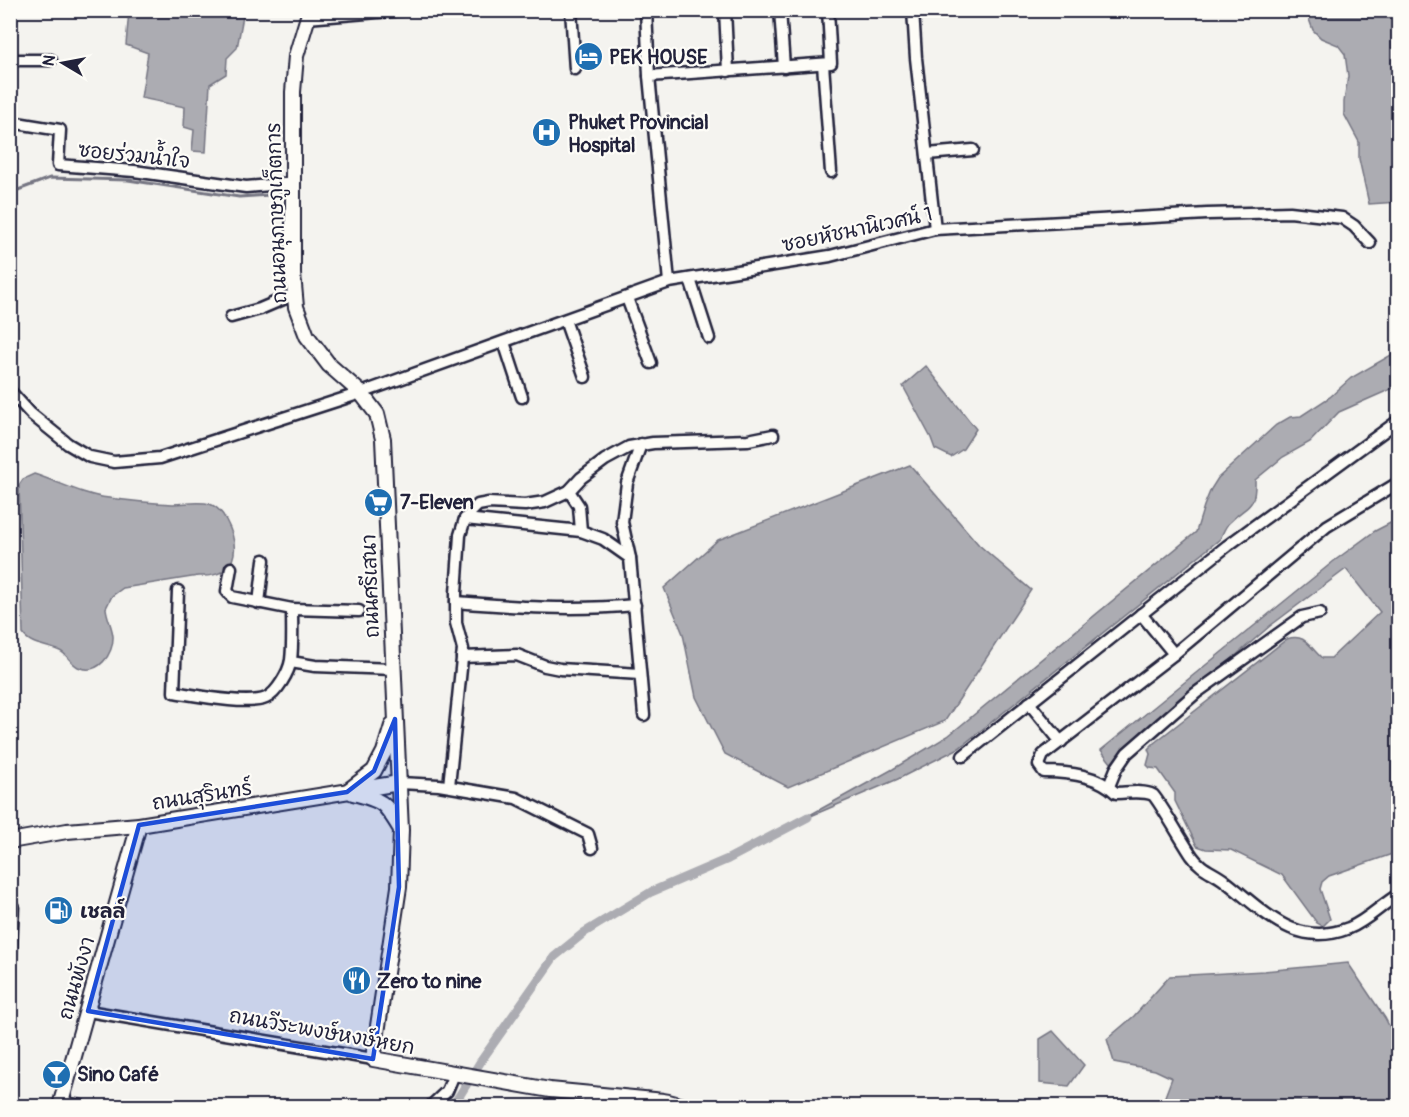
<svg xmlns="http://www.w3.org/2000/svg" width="1409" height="1117" viewBox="0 0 1409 1117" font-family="Pangolin,'Playpen Sans Thai',sans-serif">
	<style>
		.water { fill: #acacb2; stroke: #757582; stroke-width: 1.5 }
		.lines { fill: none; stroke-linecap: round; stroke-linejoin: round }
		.stream { stroke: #757582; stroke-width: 3 }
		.canal { stroke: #acacb2; stroke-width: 9 }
		.minor-casing { stroke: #22223b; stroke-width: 15 }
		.tertiary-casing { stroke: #22223b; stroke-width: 18 }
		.minor { stroke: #fdfcf7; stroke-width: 10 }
		.tertiary { stroke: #fdfcf7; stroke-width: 14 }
		.marked { fill: #1d4ed8; fill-opacity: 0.2; stroke: #1d4ed8; stroke-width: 4.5; stroke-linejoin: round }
		.labels { text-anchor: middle; stroke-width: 4.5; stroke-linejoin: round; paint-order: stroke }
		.poi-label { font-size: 20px; font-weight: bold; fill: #22223b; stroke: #fdfcf7; text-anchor: start }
		.street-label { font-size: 20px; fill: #22223b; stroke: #fdfcf7 }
	</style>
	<rect width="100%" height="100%" fill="#f4f3ef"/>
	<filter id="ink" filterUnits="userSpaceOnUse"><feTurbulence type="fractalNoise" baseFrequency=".0167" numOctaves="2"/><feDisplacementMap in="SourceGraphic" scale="12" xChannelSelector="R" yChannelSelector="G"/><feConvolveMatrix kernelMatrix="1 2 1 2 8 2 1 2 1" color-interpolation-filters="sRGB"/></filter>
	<g filter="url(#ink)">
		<g class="water">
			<polygon points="129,11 244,11 237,48 227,58 226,74 210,84 206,152 192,151 194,130 184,127 185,107 141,98 148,53 126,45"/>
			<polygon points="1306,11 1398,11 1398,202 1369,204 1359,159 1359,142 1344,114 1344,102 1348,76 1345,54 1338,45 1321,38 1313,30"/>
			<path d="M 1398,351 L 1398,386 L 1339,412 L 1310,442 L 1283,457 L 1255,480 C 1256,510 1246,505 1230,522 C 1225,526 1223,533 1220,539 L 959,748 L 898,779 L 799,821 L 893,769 L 948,736 L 1196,532 L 1204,506 L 1211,489 L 1218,478 L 1276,425 L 1290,417 L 1301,416 L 1330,397 L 1351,378 Z"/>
			<polygon points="926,366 976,429 963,449 951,457 935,449 931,438 903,386"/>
			<polygon points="910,465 979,545 1031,590 945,721 788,787 725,754 696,697 683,634 664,588 718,540"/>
			<path d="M 34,474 C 59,482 83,495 109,498 C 130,501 152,503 173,504 C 185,504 199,501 210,504 C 218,507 223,514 226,520 C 242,550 236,578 198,576 L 123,588 L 112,596 L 106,608 C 107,618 112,626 113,636 C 114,654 98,676 78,667 C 70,663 67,654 60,651 C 48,645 31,646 23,634 L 19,485 L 23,479 Z"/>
			<path d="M 1398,519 L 1398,852 L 1329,876 L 1322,882 L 1320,889 L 1330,919 L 1323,926 L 1317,923 L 1282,875 L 1231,850 L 1206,849 L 1197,846 L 1175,801 L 1175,793 L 1158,769 L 1150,768 L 1147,765 L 1150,754 L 1148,749 L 1154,743 L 1287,639 C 1306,633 1309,647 1322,658 L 1331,658 L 1380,612 L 1346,569 L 1270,626 L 1111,763 L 1101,750 L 1334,561 L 1375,531 Z"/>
			<polygon points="1348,963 1385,1018 1398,1043 1398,1106 1150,1106 1164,1099 1172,1078 1155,1070 1114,1062 1107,1039 1134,1016 1170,976 1264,971"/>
			<polygon points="1053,1031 1084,1065 1069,1086 1040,1083 1040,1039"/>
		</g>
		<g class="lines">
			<polyline class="stream" points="10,193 50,178 128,180 239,197 286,194"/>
			<polyline class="canal" points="453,1106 481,1061 554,957 585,932 651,892 728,859 808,817"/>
			<defs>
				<g id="minor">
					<polyline points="571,10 575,69"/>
					<polyline points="646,10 649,76 669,282"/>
					<polyline points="725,10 728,71"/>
					<polyline points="780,10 784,67"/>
					<polyline points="913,10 916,58 935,229"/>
					<polyline points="307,18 402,10"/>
					<polyline points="10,60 51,60"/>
					<polyline points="823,64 831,172"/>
					<polyline points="649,76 831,63 828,10"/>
					<polyline points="10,119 17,123 60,130 58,165 134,171 246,187 293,183"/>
					<polyline points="927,154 973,150"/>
					<polyline points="690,279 709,338"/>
					<polyline points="627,298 651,363"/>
					<polyline points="231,317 260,309 295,294"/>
					<polyline points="565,320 585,377"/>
					<polyline points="504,342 522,397"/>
					<polyline points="10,391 31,414 68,444 90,457 114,462 160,458 361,393 669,282 830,256 935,229 1207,214 1290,212 1342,218 1354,226 1370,243"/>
					<polyline points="641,444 627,483 622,522 630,558 644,715"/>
					<path d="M 1398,483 L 1327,526 L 1174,654 L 1043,755 L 1039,765 L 1044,772 C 1069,772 1098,775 1116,793 C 1126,793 1144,790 1153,795 C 1158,799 1185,846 1192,856 C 1202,870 1212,871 1225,881 C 1264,911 1295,949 1349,928 C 1368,920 1381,905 1398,895"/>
					<polyline points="569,491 579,506 581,531"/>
					<polyline points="465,519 581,531 603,539 630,558"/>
					<path d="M 178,591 L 174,692 C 194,695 248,706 266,698 C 277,693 289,672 291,660 C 293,644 292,626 292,609 L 232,597 L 227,591 L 231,568"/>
					<path d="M 456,602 C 515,607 575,611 635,605"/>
					<polyline points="259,603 264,560"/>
					<polyline points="292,609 359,611"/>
					<polyline points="1141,614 1174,654"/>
					<polyline points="462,657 517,655 545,666 560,669 640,674"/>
					<polyline points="291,662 315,666 393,669"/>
					<polyline points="1029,703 1061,742"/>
					<polyline points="963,756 1227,546 1398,421"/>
					<polyline points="399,783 439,785 516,798 588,834 592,848"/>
					<polyline points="449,786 463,649 456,623 456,593 460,535 465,519 472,511 478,505 489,503 525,505 545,502 569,491 581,478 605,460 629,447 653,443 748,440 773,435"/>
					<polyline points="1109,786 1116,769 1127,753 1196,693 1302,617 1320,613"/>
					<polyline points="10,972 13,907"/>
					<polyline points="88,1011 373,1059"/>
					<polyline points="62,1102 81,1106"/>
					<polyline points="674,1103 692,1106"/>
					<polyline points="431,1106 447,1091 454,1074"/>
				</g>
				<g id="tertiary">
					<polyline points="310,10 296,56 293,92 293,274 296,307 307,336 329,365 361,393 377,414 383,439 401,830 399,887 373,1059 550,1090 654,1100"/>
					<polyline points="349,790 374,771 384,752 392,726"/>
					<path d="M 353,793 C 384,801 384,802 400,828"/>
					<polyline points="10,841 67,831 139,825 399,783"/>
					<path d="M 646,1101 C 658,1099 669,1101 680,1106"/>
					<polyline points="60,1106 139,825"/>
				</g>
			</defs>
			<use href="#minor" class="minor-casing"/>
			<use href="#tertiary" class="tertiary-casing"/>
			<use href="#minor" class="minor"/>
			<use href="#tertiary" class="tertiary"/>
		</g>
	</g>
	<path class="marked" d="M 395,719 L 399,887 L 373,1059 L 88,1011 L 139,825 L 347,792 L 374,771 Z"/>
	<defs>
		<symbol id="hotel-disc" viewBox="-11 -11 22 22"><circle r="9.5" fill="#1f6fb2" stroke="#fdfcf7"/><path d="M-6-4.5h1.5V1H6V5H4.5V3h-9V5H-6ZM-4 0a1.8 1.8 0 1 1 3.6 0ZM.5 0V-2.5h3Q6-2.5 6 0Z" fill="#fff"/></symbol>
		<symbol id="hospital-disc" viewBox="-11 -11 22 22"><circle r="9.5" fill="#1f6fb2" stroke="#fdfcf7"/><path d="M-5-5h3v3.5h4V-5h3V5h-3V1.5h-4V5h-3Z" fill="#fff"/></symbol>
		<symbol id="supermarket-disc" viewBox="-11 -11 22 22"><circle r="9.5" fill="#1f6fb2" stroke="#fdfcf7"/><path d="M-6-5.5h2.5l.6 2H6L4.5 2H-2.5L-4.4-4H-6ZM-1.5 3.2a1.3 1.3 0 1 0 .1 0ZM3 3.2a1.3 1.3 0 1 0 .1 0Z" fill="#fff"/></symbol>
		<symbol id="fuel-disc" viewBox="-11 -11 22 22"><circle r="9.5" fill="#1f6fb2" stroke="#fdfcf7"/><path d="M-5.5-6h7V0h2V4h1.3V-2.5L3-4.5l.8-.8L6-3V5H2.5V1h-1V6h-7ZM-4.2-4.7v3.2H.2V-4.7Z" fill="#fff"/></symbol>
		<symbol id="restaurant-disc" viewBox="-11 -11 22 22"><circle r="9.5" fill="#1f6fb2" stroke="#fdfcf7"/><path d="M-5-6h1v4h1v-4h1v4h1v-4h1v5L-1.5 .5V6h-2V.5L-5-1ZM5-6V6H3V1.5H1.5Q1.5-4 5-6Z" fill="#fff"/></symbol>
		<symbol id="bar-disc" viewBox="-11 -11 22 22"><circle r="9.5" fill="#1f6fb2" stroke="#fdfcf7"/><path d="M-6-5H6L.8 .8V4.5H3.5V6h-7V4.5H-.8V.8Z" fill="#fff"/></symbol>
	</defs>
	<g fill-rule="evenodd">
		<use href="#hotel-disc" x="572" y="40" width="33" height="33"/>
		<use href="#hospital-disc" x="530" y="116" width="33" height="33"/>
		<use href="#supermarket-disc" x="362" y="486" width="33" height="33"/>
		<use href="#fuel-disc" x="42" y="894" width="33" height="33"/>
		<use href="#restaurant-disc" x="340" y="964" width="33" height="33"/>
		<use href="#bar-disc" x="40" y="1058" width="33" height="33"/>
	</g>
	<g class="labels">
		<g class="poi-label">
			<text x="609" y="64">PEK HOUSE</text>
			<text x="568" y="129">Phuket Provincial<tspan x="568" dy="23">Hospital</tspan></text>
			<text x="400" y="509">7-Eleven</text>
			<text x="80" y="918">เชลล์</text>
			<text x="377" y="988">Zero to nine</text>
			<text x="77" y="1081">Sino Café</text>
		</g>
		<g class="street-label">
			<text transform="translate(134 155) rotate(6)" y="7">ซอยร่วมน้ำใจ</text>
			<text transform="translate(276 213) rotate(-92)" y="7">ถนนอนุภาษภูเก็ตการ</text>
			<text transform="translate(857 229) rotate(-12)" y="7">ซอยหัชนานิเวศน์ 1</text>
			<text transform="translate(370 586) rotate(-92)" y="7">ถนนศรีเสนา</text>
			<text transform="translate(202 795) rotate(-9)" y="7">ถนนสุรินทร์</text>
			<text transform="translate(76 978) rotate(-74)" y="7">ถนนพังงา</text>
			<text transform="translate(322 1031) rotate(10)" y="7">ถนนวีระพงษ์หงษ์หยก</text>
		</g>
	</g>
	<rect width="1409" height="1117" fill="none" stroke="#fdfcf7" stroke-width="36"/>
	<rect x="18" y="18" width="1373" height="1081" fill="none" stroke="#22223b" stroke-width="2" filter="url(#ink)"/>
	<g transform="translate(63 63) rotate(280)" stroke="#fdfcf7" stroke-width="4.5" paint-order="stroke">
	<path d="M0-4.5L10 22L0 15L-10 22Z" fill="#22223b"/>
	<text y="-9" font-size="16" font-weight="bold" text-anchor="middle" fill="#22223b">N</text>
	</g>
</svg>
